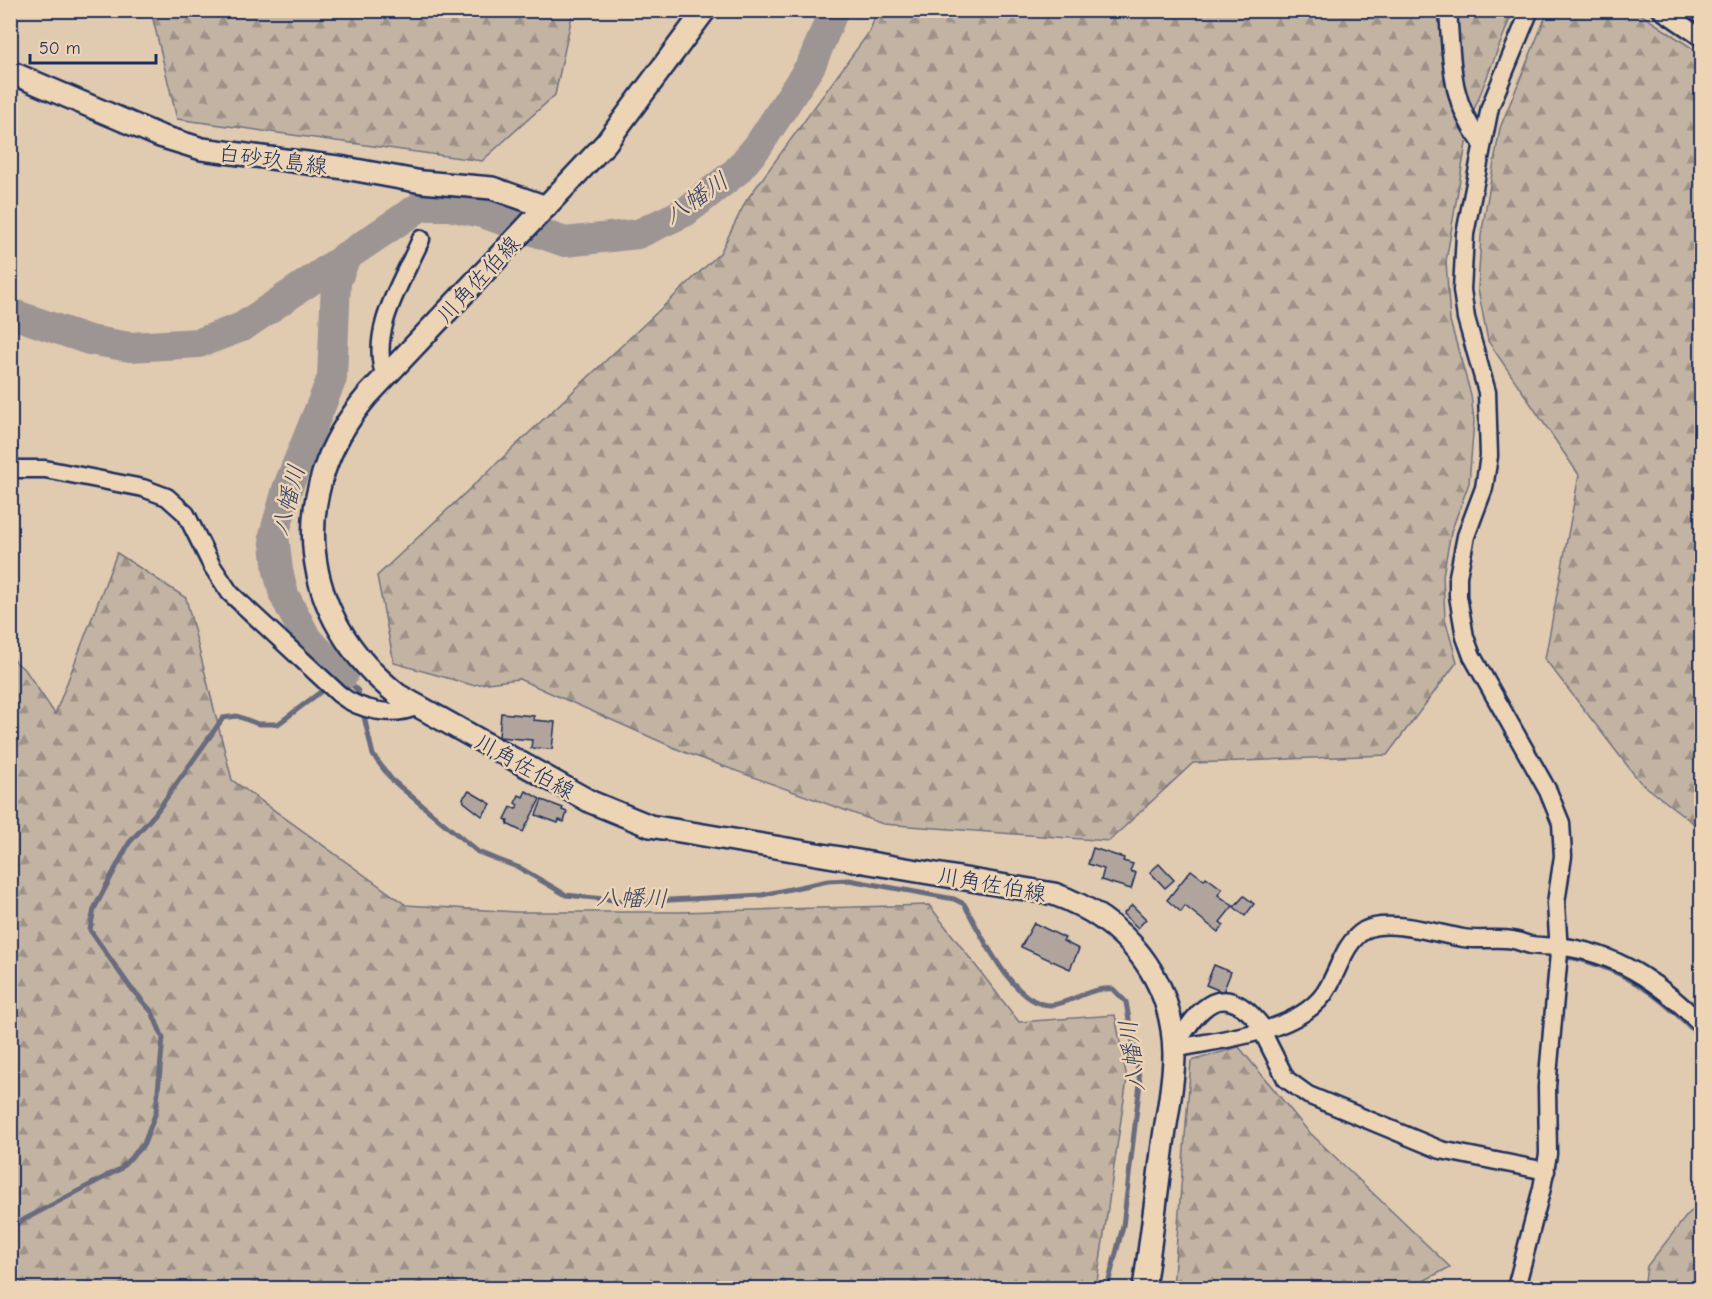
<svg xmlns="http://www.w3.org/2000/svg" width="1712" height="1299" viewBox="0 0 1712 1299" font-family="'Comic Neue','Klee One',sans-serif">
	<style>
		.forest { fill: url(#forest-firs); stroke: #6f7180; stroke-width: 1.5 }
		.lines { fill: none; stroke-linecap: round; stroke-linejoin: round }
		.stream { stroke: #696c7e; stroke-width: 5 }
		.river { stroke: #9d9594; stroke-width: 30 }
		.building { fill: #b0a49c; stroke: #1b2f5e; stroke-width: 1.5 }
		.minor-casing { stroke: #1b2f5e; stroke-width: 21 }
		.major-casing { stroke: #1b2f5e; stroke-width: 26 }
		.minor { stroke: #edd4b5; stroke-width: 16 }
		.major { stroke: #edd4b5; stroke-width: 21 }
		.labels { text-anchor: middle; stroke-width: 5; stroke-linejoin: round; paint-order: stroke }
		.street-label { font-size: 22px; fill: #1b2f5e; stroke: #edd4b5 }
		.water-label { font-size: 24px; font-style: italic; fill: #354369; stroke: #edd4b5 }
	</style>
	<defs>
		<pattern id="forest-firs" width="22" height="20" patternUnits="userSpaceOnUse" patternTransform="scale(1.5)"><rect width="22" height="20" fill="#c3b3a3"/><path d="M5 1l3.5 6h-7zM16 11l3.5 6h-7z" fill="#9e9288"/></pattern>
	</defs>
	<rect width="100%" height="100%" fill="#e0cab0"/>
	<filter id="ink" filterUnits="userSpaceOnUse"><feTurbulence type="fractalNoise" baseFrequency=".0167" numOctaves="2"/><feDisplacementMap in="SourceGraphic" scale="12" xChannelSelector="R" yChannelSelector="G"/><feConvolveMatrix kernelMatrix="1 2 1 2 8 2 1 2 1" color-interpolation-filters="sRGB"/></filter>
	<g filter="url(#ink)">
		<g class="forest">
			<polygon points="151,11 151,10 573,11 555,95 482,161 177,119"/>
			<polygon points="877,11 1513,11 1470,120 1446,261 1450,321 1471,395 1474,421 1469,483 1451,532 1443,575 1445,619 1457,662 1387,755 1193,763 1109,841 883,824 684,752 519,679 472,685 394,663 377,576 720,253 746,201 870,31"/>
			<polygon points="1548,11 1636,11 1701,54 1701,829 1640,782 1545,659 1579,475 1488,341 1478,289 1481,236 1500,128"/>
			<polygon points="117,553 186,598 232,780 406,905 516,912 678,912 929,905 1019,1022 1115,1015 1127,1079 1096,1288 11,1288 11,658 26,671 55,714"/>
			<polygon points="1239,1047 1308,1131 1450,1267 1410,1288 1173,1288 1191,1061"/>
			<polygon points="1701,1204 1701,1288 1644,1288 1647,1266 1688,1214"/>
		</g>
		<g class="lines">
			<g class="stream">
				<polyline points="1649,10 1658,17"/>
				<path d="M 1560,958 C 1571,956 1581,960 1592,963 C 1637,977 1669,1005 1702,1039"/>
				<path d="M 10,1227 L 120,1169 L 144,1144 L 156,1112 L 163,1038 L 152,1012 L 130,987 L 90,930 L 94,909 L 129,843 L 155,814 L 223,718 L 237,716 L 258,724 L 278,724 L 343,675 L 358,691 L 373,755 L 392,780 L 478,852 L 520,868 L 566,895 L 633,902 L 762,895 L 828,881 L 849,880 L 954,899 L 964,904 C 980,932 1014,1007 1051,1005 C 1073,1003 1088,987 1113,989 L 1126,1002 L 1140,1083 L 1123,1226 L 1107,1288"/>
			</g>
			<g class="river">
				<polyline points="10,313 89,340 130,347 199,343 242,327 421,206 449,206 482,213 565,242 638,234 685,212 737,171 758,146 811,65 834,10"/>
				<polyline points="343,675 307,639 284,595 278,571 274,535 287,489 332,378 336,282 346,256"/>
			</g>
		</g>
		<g class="building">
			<polygon points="501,713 534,716 533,720 555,722 552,749 531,748 532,740 499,737"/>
			<polygon points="469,791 491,804 482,816 464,802 463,798"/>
			<polygon points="526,791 540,799 523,832 507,824 508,821 505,819 511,807 516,809 518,805 515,803 519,795 523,797"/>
			<polygon points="542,800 563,808 562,810 567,812 564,822 559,820 558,823 536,815"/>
			<polygon points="1093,848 1124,858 1123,861 1133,864 1130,871 1136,873 1131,889 1101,880 1104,869 1088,864"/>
			<polygon points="1159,864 1174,880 1165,888 1150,872"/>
			<polygon points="1191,870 1204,880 1206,877 1222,889 1218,895 1233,906 1220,922 1224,925 1218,932 1185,906 1181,912 1167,900"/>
			<polygon points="1244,896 1254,904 1245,916 1234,907"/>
			<polygon points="1132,905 1146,919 1138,928 1123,914"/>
			<polygon points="1034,923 1065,938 1063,941 1079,949 1070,969 1021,947"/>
			<polygon points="1214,965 1231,972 1223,992 1206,985"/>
		</g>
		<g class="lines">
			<defs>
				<g id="minor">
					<path d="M 1448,10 C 1452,60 1449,100 1481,142"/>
					<polyline points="1661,10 1702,38"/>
					<path d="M 385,377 C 368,330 403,281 421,239"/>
					<path d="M 10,469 L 45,469 L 143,488 L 167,497 L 186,514 L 212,566 L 230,593 L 339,694 C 359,710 393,718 417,706"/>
					<polyline points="1261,1029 1286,1079 1308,1095 1441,1150 1546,1171"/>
					<path d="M 1174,1049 C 1219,1039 1295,1034 1324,994 C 1338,974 1343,943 1365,930 C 1388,918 1438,934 1463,938 C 1480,941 1497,937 1513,940 C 1519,941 1525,944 1531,945 C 1544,947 1558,946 1571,948 C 1624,957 1665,988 1702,1025"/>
					<path d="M 1174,1049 C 1199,1006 1223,975 1264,1029"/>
					<polyline points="1516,1288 1542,1188 1548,1154 1547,1087 1559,953 1556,903 1563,856 1561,823 1548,791 1472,656 1465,637 1458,596 1458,576 1466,536 1484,488 1489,456 1487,392 1466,318 1462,290 1465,234 1490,107 1530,10"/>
				</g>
				<g id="major">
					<path d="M 705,10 L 606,143 L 368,395 C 285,492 298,617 398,695 L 591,802 L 650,826 L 1054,894 C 1124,919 1173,977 1174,1054 C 1174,1084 1167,1114 1163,1144 C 1157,1192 1151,1240 1144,1288"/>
					<polyline points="10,72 160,136 202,149 345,168 422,182 492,188 546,207"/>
				</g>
			</defs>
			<use href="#minor" class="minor-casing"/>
			<use href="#major" class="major-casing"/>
			<use href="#minor" class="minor"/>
			<use href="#major" class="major"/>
		</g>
	</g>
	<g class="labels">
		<g class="street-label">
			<text transform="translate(273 159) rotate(7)" y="8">白砂玖島線</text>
			<text transform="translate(478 279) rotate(-47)" y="8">川角佐伯線</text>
			<text transform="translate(525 766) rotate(29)" y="8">川角佐伯線</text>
			<text transform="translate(992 884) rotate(10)" y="8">川角佐伯線</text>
		</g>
		<g class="water-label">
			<text transform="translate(696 198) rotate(-34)" y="8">八幡川</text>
			<text transform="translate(288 500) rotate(-75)" y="8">八幡川</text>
			<text transform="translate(632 898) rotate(1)" y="8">八幡川</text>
			<text transform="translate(1132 1056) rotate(-97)" y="8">八幡川</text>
		</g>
	</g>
	<rect width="1712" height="1299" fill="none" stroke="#edd4b5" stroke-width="36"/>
	<rect x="18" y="18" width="1676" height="1263" fill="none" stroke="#1b2f5e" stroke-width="2" filter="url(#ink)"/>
	<path d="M30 54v9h126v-9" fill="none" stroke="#1b2f5e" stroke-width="3"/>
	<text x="39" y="54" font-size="18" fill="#1b2f5e" stroke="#edd4b5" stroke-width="4.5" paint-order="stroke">50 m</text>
</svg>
